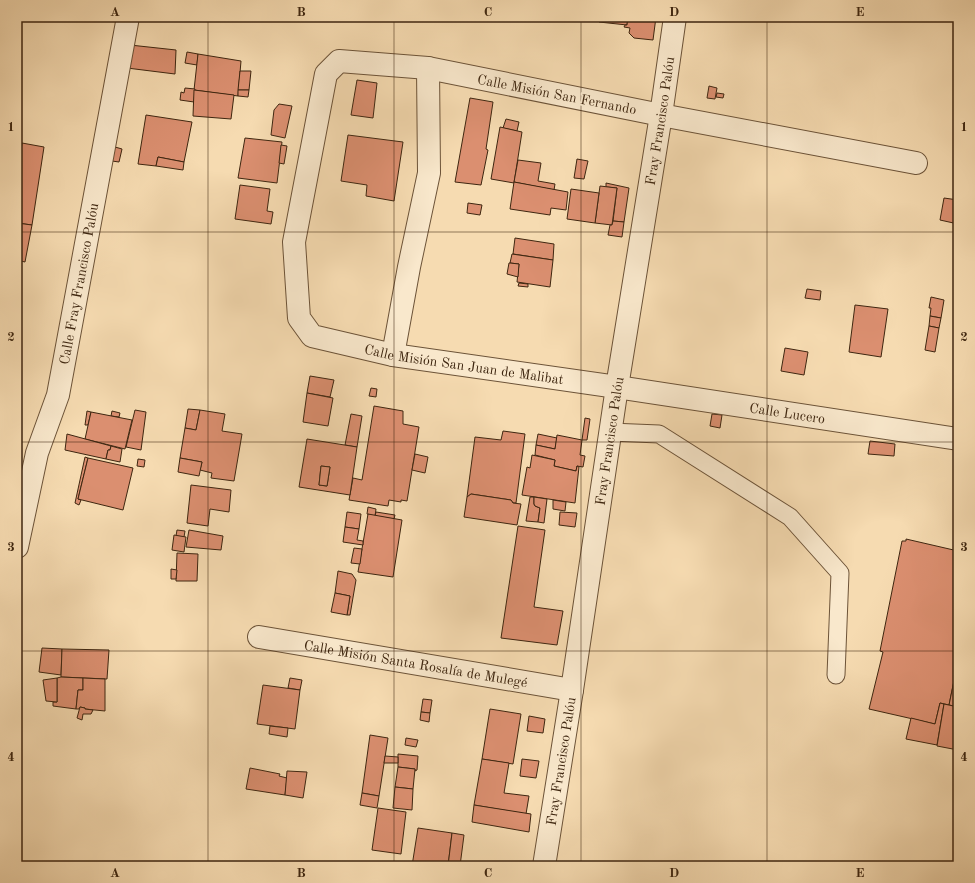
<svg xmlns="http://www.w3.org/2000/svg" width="975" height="883" viewBox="0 0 975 883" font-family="'Old Standard TT',serif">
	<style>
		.building { fill: #db8f70; stroke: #3e2610; fill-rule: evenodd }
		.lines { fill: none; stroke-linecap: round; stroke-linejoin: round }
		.service-casing { stroke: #6c5338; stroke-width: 19 }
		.minor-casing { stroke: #6c5338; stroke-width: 24 }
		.service { stroke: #f9e8cc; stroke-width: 17 }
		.minor { stroke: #f9e8cc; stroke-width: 22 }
		.grid { fill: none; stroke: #3e2610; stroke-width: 1; stroke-opacity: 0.55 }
		.labels { text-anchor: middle; stroke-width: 3.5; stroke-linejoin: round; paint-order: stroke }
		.street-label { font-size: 14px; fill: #3e2610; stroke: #f9e8cc }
		.neatline { fill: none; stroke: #3e2610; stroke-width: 1.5 }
		.grid-label { font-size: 13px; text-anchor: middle; font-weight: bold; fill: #3e2610 }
	</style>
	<rect width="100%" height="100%" fill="#f6dbb1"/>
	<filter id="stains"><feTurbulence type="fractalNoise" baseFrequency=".005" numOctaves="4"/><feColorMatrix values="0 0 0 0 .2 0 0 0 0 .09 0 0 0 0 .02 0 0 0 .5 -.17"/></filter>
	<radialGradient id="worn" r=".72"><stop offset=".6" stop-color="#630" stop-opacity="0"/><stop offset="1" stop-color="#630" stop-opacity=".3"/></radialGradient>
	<g class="building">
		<polygon points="600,17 628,17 627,25 599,22"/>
		<polygon points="628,17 656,17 653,40 634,38 629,33 630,28 624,27 625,25 627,25"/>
		<polygon points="130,45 176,50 175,74 127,68"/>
		<polygon points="187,52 198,54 197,65 185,63"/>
		<polygon points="198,54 241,61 238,96 194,90"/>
		<polygon points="240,71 251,71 249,90 238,90"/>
		<polygon points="357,80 377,83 373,118 351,115"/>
		<polygon points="709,86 717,88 715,99 707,98"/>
		<polygon points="185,88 195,89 194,102 180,100 181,92 184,93"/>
		<polygon points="194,90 234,95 231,119 193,116"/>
		<polygon points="238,90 249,90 248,97 238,96"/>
		<polygon points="717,93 724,94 723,98 716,97"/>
		<polygon points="470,98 493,102 486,149 488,150 481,185 455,182"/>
		<polygon points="279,104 292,106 285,138 271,135 274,110"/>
		<polygon points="146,115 192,122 184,162 158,157 156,166 138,164"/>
		<polygon points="506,119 519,122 517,131 503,128"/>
		<polygon points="500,127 522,132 514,183 491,179"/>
		<polygon points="348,135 403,142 394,201 366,196 367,185 341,181"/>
		<polygon points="245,138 282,142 277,183 238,178"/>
		<polygon points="22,143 44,147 32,225 17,223 17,181"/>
		<polygon points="281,145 287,146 284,164 279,163"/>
		<polygon points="115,147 122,149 119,162 112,161"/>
		<polygon points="158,157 184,162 183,170 156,166"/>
		<polygon points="577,159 588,161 584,179 574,178"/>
		<polygon points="518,160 541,163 538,181 555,184 554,190 514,182"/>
		<polygon points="514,182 568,192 566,210 551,208 550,215 510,209"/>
		<polygon points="606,183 629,188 624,222 613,221 617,188 606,187"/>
		<polygon points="240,185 270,189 267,211 273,212 271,224 235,219"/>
		<polygon points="600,186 617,188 612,225 595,223"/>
		<polygon points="571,189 599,193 595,223 567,219"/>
		<polygon points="944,198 958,200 958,224 940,220"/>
		<polygon points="468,203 482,205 480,215 467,213"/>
		<polygon points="613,221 624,222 622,237 608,235 610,225 612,225"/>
		<polygon points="17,223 32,225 25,262 17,260"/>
		<polygon points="515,238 554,244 553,260 513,254"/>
		<polygon points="512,254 553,260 550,287 517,282 519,264 510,263"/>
		<polygon points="509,263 510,263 519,264 518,277 507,274"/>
		<polygon points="519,283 528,284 528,287 518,286"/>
		<polygon points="807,289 821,291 820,300 805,298"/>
		<polygon points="931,297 944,300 941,318 930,316 931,308 929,308"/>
		<polygon points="855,305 888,309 881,357 849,352"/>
		<polygon points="930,316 941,318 939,328 929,326"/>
		<polygon points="929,326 939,328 935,352 925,350"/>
		<polygon points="785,348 808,352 804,375 781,371"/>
		<polygon points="310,376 334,380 330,397 307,393"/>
		<polygon points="371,388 377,389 376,397 369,396"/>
		<polygon points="307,393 333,398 328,426 303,422"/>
		<polygon points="374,406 403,411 403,424 419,427 407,501 401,500 401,502 389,500 388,506 349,500 353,478 362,480"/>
		<polygon points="188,409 200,410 196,430 185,428"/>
		<polygon points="135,410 146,412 141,450 126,447"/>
		<polygon points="200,410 225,414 222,431 242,434 234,481 211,478 212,473 200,470 202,462 180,458 185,428 196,430"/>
		<polygon points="87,411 91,412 88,425 85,425"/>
		<polygon points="112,411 120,413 119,417 111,416"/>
		<polygon points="91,412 132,420 125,449 85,439"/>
		<polygon points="351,414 362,416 357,447 345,445"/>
		<polygon points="712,414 722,415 720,428 710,426"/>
		<polygon points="585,418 590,419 587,440 582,440"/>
		<polygon points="503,431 525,434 516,503 513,503 511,500 471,494 467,497 475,437 501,440"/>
		<polygon points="67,434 111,446 110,450 108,450 106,459 65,450"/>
		<polygon points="538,434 557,438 555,449 536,445"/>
		<polygon points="557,435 582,440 580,455 585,456 583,467 577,466 576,471 554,466 555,460 535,455 536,445 555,449"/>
		<path d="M 307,439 L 357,447 L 350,495 L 299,487 ZM 321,466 L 330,467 L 327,486 L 319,485 Z"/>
		<polygon points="870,441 895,444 894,456 868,454"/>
		<polygon points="111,446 122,449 120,462 106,459 108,450 110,450"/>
		<polygon points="415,454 428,457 425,473 412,470"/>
		<polygon points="532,455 555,460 554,466 576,471 577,466 579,467 575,503 522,495 527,467 530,468"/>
		<polygon points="85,457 88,458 78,499 81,500 79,505 75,503"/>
		<polygon points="88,458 133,468 123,510 78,499"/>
		<polygon points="180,458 202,462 199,476 178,472"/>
		<polygon points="138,459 145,460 144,467 137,466"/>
		<polygon points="321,466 330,467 327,486 319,485"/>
		<polygon points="191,485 231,490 229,512 210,509 208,526 187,523"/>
		<polygon points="471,494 511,500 513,503 521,504 517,525 464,517 467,497"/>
		<polygon points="530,497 534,497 534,504 535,506 540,508 538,522 526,521"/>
		<polygon points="534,497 547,499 544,523 538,522 540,508 535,506 534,504"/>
		<polygon points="553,500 566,502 565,511 553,509"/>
		<polygon points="368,507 376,509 375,516 367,514"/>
		<polygon points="347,512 361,514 359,529 345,527"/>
		<polygon points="376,512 395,515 394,519 375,516"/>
		<polygon points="560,512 577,513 575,527 559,525"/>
		<polygon points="368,514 402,520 393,577 358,572"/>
		<polygon points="518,526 545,530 534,607 563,611 557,645 501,638"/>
		<polygon points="345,527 359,529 357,540 363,541 363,545 343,542"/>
		<polygon points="177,530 185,531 184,537 176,536"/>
		<polygon points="189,530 223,536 221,550 186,547"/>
		<polygon points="174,535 186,537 184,552 172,550"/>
		<polygon points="906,539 958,551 958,671 956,671 949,705 940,703 935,724 869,709 883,652 880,651 902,541 906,541"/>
		<polygon points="354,548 362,549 360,564 351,563"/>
		<polygon points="177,553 198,554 197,581 176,581"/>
		<polygon points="171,569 177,570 176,579 171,579"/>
		<polygon points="338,571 352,574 356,580 350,615 347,615 350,596 335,593"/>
		<polygon points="335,593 350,596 347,615 331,612"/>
		<polygon points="42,648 62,649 61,675 39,672"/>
		<polygon points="62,649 109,650 107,679 61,677"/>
		<polygon points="956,671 958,671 958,707 949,705"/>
		<polygon points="61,677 83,678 83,690 78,690 76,709 53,706 53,702 57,702 57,678"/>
		<polygon points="57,678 57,702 46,701 43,680"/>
		<polygon points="83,678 105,679 105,711 85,709 85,708 80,707 79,709 76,709 78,690 83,690"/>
		<polygon points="290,678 302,680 300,690 288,688"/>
		<polygon points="263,685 300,690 295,729 257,724"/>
		<polygon points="423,699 432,700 430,713 421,712"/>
		<polygon points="940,703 944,704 937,745 906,739 911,718 935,724"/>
		<polygon points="944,704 958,707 958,750 937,746"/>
		<polygon points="80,707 85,708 85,709 93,710 91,714 83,714 82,720 77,718"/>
		<polygon points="490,709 521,714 513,764 482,759"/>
		<polygon points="421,712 430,713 429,722 420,720"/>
		<polygon points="529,716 545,719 543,733 527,731"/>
		<polygon points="270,726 288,728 287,737 269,734"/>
		<polygon points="370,735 388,738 379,796 362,793"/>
		<polygon points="406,738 418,740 416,747 405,745"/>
		<polygon points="398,754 418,756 417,770 415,771 415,769 398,767"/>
		<polygon points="385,756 398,757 398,763 384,763"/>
		<polygon points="482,759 509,763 504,793 529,796 526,814 474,805"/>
		<polygon points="522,759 539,761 536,778 520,776"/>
		<polygon points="398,767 415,769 413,789 395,787"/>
		<polygon points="250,768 280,774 279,776 287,778 285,795 246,789"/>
		<polygon points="287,771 307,772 303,798 285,795"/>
		<polygon points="395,787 413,789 412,810 393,808"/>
		<polygon points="362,793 379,796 377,808 360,805"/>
		<polygon points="474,805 531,814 529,832 472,822"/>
		<polygon points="378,808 406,812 401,854 372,850"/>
		<polygon points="418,828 452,833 448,866 412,866"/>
		<polygon points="452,833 464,835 460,866 448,866"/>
	</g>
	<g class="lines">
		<defs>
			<polyline id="service" points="610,432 659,434 790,517 840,573 836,675"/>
			<g id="minor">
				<path id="s1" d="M 916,163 L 661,115 L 428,68 L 339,61 L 326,74 L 294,242 L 299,318 L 312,336 L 393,355 L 617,387 L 958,439"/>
				<polyline points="393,355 409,267 429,173 428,68"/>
				<path id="s2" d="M 17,547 L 37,453 L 58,395 L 128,17"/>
				<path id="s3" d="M 259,637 L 572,690"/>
				<path id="s4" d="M 544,866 L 572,690 L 617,387 L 661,115 L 675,17"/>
			</g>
		</defs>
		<use href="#service" class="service-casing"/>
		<use href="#minor" class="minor-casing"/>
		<use href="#service" class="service"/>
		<use href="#minor" class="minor"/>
	</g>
	<path class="grid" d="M 208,17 L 208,866M 394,17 L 394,866M 581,17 L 581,866M 767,17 L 767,866M 17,232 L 958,232M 17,442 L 958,442M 17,651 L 958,651"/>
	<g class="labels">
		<g class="street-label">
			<text transform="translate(557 94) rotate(11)" y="5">Calle Misión San Fernando</text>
			<text dy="5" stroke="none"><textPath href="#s4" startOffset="754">Fray Francisco Palóu</textPath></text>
			<text dy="5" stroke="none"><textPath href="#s2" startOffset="271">Calle Fray Francisco Palóu</textPath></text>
			<text dy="5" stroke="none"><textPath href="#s1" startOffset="1029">Calle Misión San Juan de Malibat</textPath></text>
			<text dy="5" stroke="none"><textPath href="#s1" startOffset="1356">Calle Lucero</textPath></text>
			<text dy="5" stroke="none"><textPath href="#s4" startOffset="430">Fray Francisco Palóu</textPath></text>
			<text dy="5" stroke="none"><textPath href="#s3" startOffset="159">Calle Misión Santa Rosalía de Mulegé</textPath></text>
			<text dy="5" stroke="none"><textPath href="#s4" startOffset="106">Fray Francisco Palóu</textPath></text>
		</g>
	</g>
	<rect width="975" height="883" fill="none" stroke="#f6dbb1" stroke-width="44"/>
	<rect x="22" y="22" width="931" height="839" class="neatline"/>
	<g class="grid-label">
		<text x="115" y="16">A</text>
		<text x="301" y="16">B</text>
		<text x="488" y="16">C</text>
		<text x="674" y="16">D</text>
		<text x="860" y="16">E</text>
		<text x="11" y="131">1</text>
		<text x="964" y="131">1</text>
		<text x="11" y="341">2</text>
		<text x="964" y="341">2</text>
		<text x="11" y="551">3</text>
		<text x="964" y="551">3</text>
		<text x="11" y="761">4</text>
		<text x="964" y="761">4</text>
		<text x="115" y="877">A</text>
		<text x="301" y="877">B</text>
		<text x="488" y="877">C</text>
		<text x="674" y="877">D</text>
		<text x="860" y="877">E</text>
	</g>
	<rect width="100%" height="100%" filter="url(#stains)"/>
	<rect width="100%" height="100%" fill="url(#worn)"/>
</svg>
